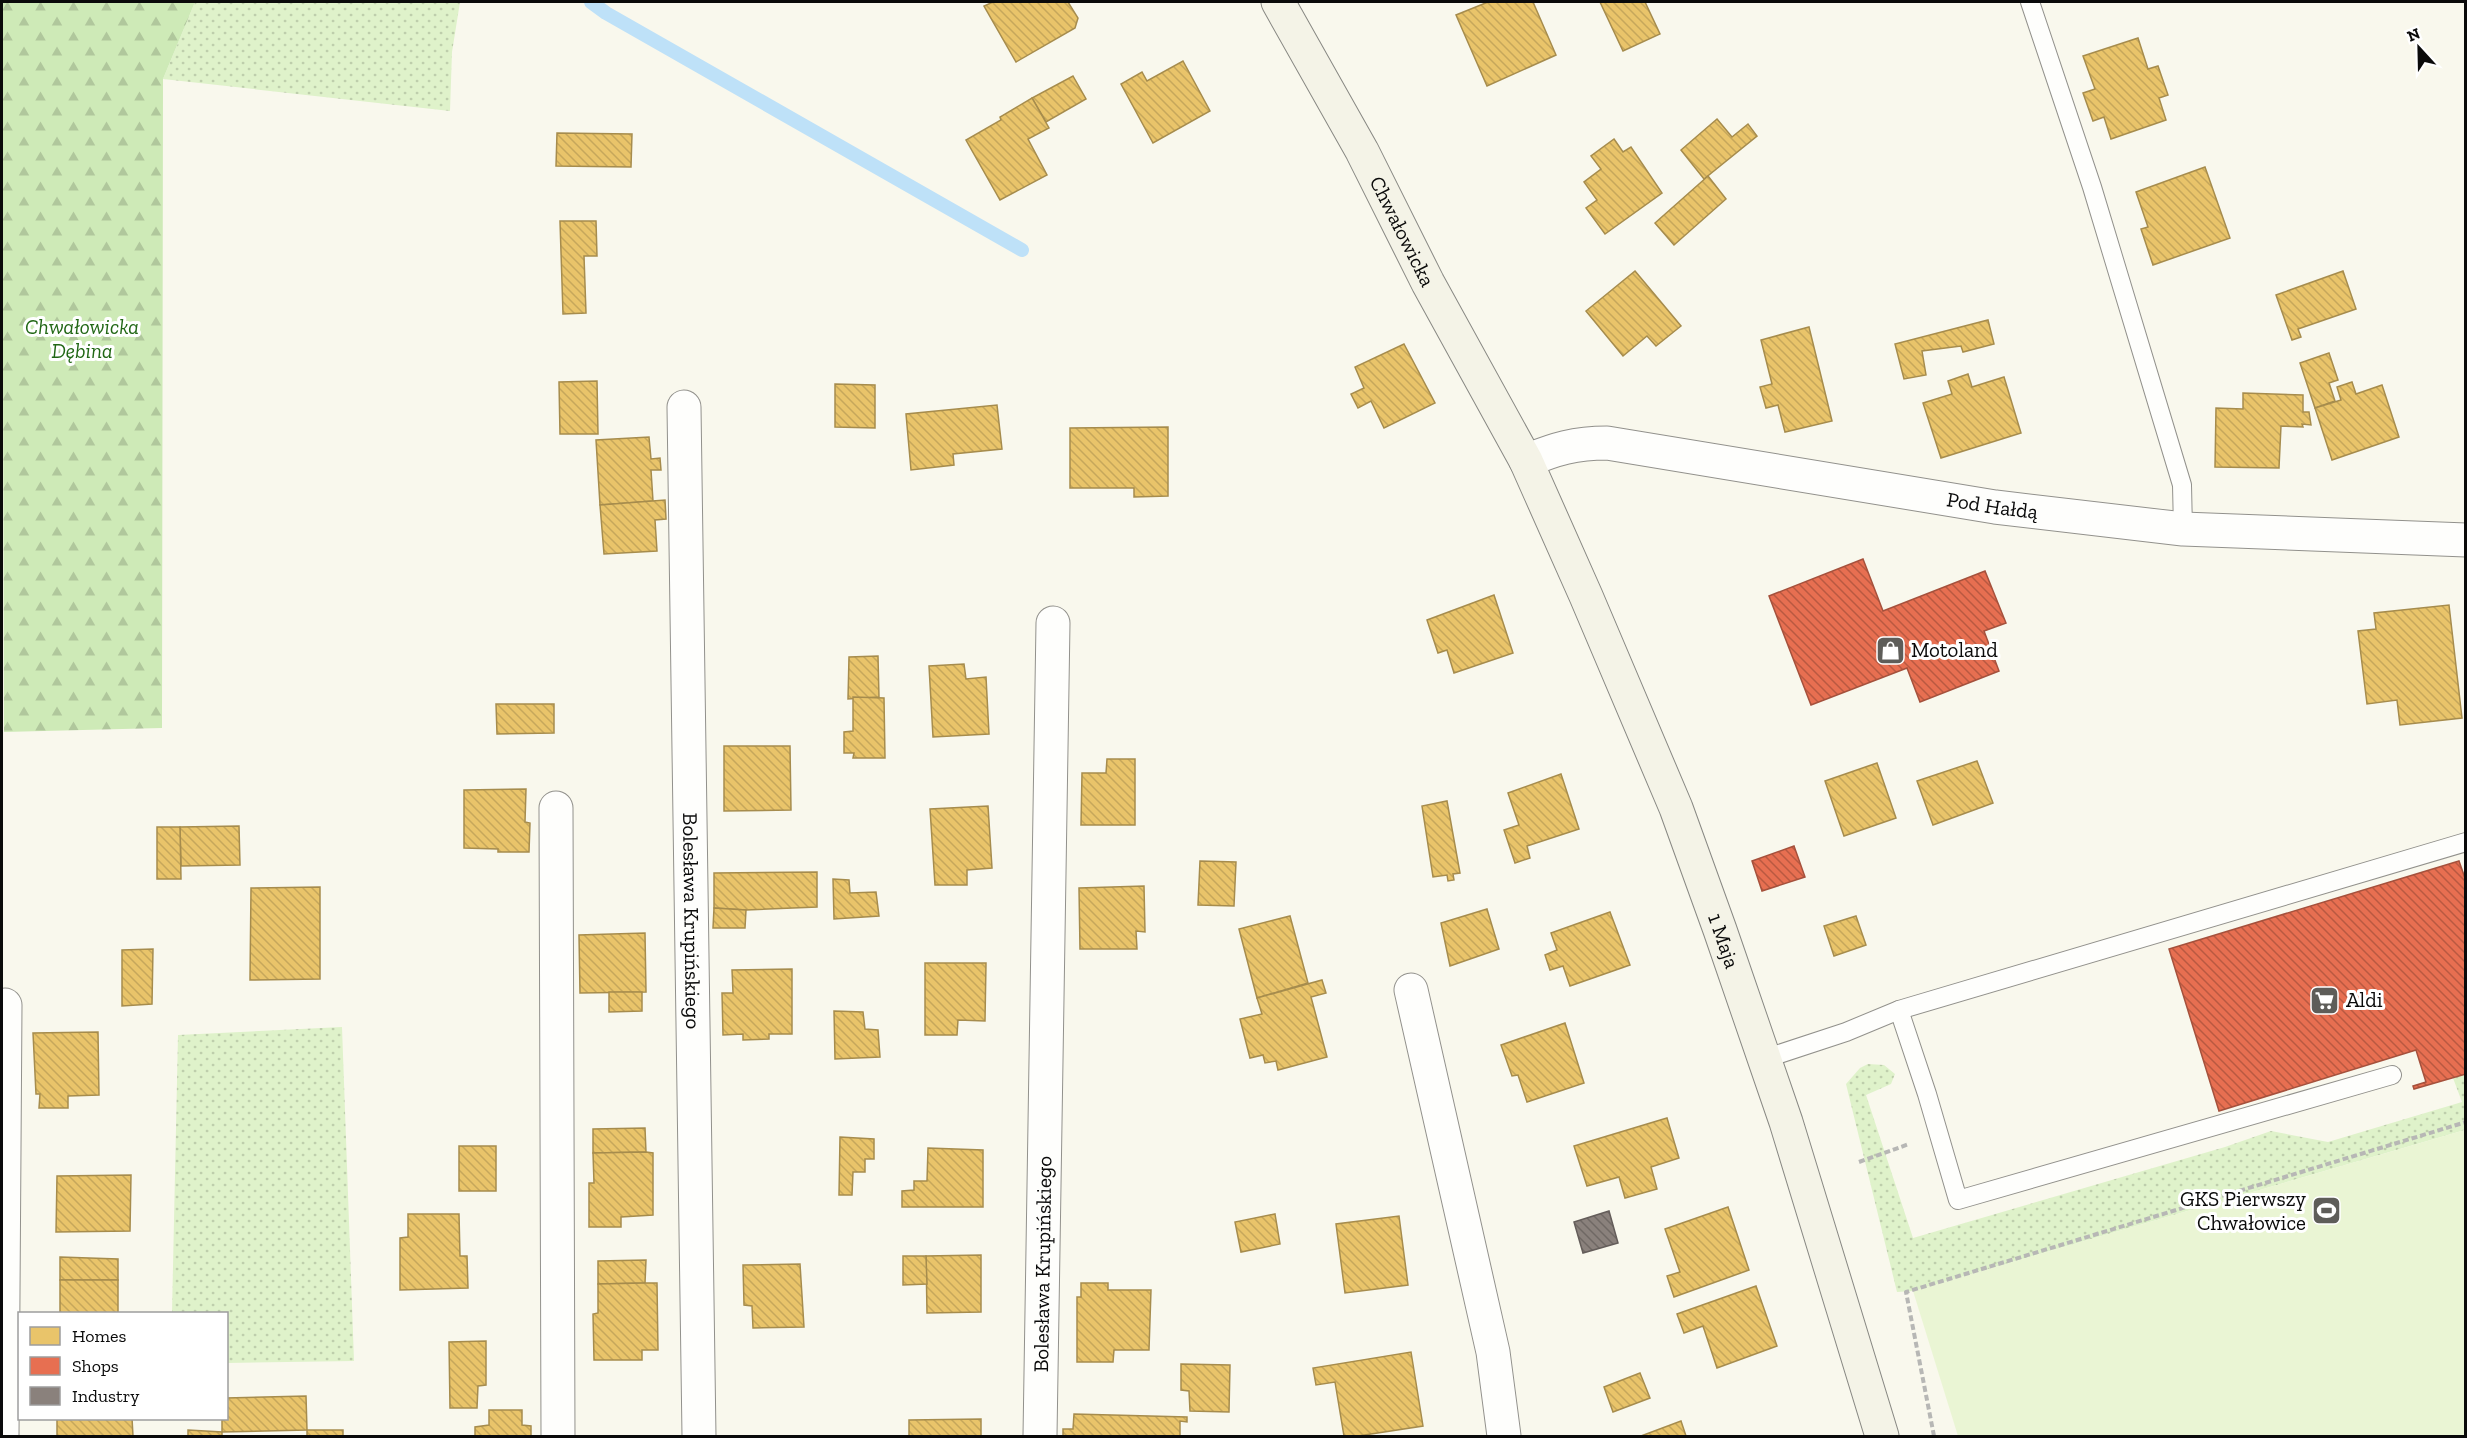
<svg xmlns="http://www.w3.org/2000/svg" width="2467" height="1438" viewBox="0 0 2467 1438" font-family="'Zilla Slab',serif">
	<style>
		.grass { fill: url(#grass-dots) }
		.forest { fill: url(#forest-firs) }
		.pitch { fill: #eaf5d4 }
		.homes { fill: url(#homes-back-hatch); stroke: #a68c4d; stroke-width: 1.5 }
		.shops { fill: url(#shops-back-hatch); stroke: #a5513c; stroke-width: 1.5 }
		.industry { fill: url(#industry-back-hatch); stroke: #645d5a; stroke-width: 1.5 }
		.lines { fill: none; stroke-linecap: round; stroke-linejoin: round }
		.stream { stroke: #bee1f8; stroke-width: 14 }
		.service-casing { stroke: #92918c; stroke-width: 20 }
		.minor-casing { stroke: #92918c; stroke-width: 35 }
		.secondary-casing { stroke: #888883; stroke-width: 35 }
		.path { stroke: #b7b7b5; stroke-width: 4; stroke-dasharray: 6 3; stroke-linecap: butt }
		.service { stroke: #fefefc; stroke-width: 18 }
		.minor { stroke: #fefefc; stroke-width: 33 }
		.secondary { stroke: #f4f3e7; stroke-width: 33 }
		.labels { text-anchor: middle; stroke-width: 6; stroke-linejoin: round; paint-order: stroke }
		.street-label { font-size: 21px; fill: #0a0a0a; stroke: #fff }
		.park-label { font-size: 21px; font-style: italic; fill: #216715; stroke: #fff }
		.poi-label { font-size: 21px; fill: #0a0a0a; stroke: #fff; text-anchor: start }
	</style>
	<defs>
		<pattern id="grass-dots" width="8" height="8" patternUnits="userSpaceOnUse" patternTransform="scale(1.5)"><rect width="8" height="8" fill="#dff2ca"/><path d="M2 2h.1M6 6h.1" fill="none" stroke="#beceac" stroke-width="1.8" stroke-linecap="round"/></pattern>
		<pattern id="forest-firs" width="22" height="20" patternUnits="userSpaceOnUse" patternTransform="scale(1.5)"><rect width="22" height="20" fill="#ceeab7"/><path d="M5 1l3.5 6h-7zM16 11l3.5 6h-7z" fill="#b0c79c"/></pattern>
		<pattern id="homes-back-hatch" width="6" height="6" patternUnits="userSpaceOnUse" patternTransform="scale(1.5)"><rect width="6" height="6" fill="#e9c46a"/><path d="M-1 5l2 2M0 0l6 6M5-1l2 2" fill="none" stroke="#c6a75b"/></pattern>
		<pattern id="shops-back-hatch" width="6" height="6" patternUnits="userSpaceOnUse" patternTransform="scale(1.5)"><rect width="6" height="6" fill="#e76f51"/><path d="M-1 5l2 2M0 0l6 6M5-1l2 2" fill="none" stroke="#b95941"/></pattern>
		<pattern id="industry-back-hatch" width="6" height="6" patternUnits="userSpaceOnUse" patternTransform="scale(1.5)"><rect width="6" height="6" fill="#8a817c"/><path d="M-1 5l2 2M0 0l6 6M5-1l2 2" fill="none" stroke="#6f6864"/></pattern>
	</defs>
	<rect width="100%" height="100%" fill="#f9f8ed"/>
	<g class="grass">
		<polygon points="195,2 460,2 452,52 450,111 163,79"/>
		<polygon points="342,1027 354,1361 227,1363 226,1314 172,1313 178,1035"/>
		<polygon points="1868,1064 1884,1065 1895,1074 1891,1084 1866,1095 1913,1238 2225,1147 2271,1131 2328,1142 2462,1102 2453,1078 2465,1074 2465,1130 1913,1291 1897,1292 1846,1084 1860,1068"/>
	</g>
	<polygon class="forest" points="2,2 195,2 163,79 162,728 4,732"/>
	<polygon class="pitch" points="2465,1130 2465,1436 1958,1436 1913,1291"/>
	<g class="homes">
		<polygon points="993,2 1068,2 1078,18 1075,28 1016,62 984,6"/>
		<polygon points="1488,2 1533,2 1556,55 1487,86 1456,15"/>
		<polygon points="1600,2 1645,2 1660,34 1623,51"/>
		<polygon points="2138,38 2148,69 2158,66 2168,95 2159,98 2166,120 2111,139 2104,117 2093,121 2083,93 2095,89 2083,56"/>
		<polygon points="1183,61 1210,111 1153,143 1121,84 1142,72 1147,81"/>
		<polygon points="1073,76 1086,99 1046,122 1032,98"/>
		<polygon points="1032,98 1049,128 1028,139 1047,175 1000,200 966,140 1001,120 1000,117"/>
		<polygon points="1717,119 1732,137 1748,124 1757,136 1704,179 1681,150"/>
		<polygon points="557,133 632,134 631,167 556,166"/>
		<polygon points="1614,139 1623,152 1631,147 1662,193 1605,234 1586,208 1597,200 1584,182 1601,169 1591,156"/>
		<polygon points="2205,167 2230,238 2153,265 2141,229 2148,227 2136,192"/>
		<polygon points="1708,176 1726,199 1674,245 1655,223"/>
		<polygon points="560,221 596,221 597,256 584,256 586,313 563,314"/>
		<polygon points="1635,271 1681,326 1656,346 1647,336 1623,356 1586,311"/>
		<polygon points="2343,271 2356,309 2298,329 2301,337 2292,340 2276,295"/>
		<polygon points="1988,320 1994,344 1963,352 1961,346 1922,351 1926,375 1904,379 1895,344"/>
		<polygon points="1809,327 1832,421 1785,432 1778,405 1766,408 1760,387 1772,384 1761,340"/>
		<polygon points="1404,344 1435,403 1384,428 1371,401 1358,408 1351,394 1364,388 1355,367"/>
		<polygon points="2329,353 2338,380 2329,383 2335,401 2315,408 2300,363"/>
		<polygon points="1968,374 1972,387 2004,377 2021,433 1941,458 1923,403 1952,394 1948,381"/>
		<polygon points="597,381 598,434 560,434 559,382"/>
		<polygon points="2352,382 2356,394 2382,385 2399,437 2332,460 2315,408 2341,400 2337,387"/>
		<polygon points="835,384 875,385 875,428 835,427"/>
		<polygon points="2243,393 2303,395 2303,412 2309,412 2311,425 2302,424 2303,427 2281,426 2279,468 2215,467 2216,408 2243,409"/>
		<polygon points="997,405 1002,449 953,454 954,465 911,470 906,414"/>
		<polygon points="1168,427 1168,496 1134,497 1134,488 1070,488 1070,428"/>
		<polygon points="649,437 651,459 660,458 661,470 651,470 653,501 600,505 596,440"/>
		<polygon points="665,500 666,519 655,520 657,551 604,554 600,505"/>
		<polygon points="1494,595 1513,653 1454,673 1447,650 1438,653 1427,620"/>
		<polygon points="2449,605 2462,718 2400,725 2397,700 2367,704 2358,631 2376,629 2374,613"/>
		<polygon points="878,656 879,697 848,699 849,657"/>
		<polygon points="964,664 966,679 986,677 989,734 933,737 929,666"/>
		<polygon points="853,697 884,698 885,758 853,758 854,753 844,753 844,732 853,731"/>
		<polygon points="496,704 554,704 554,733 497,734"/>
		<polygon points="724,746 790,746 791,810 724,811"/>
		<polygon points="1107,759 1135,759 1135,825 1081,825 1082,773 1106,773"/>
		<polygon points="1977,761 1993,803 1933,825 1917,781"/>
		<polygon points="1877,763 1896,818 1844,836 1825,781"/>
		<polygon points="1561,774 1579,829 1527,846 1530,858 1515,863 1504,830 1519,825 1508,793"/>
		<polygon points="526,789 525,822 530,823 529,852 498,852 498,849 464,848 464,790"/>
		<polygon points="1447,801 1460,873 1453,874 1454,880 1448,881 1447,875 1433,877 1422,806"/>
		<polygon points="988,806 992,868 967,870 967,885 935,885 930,809"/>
		<polygon points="239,826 240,865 181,866 180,827"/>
		<polygon points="157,827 180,827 181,879 157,879"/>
		<polygon points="1200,861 1236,862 1234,906 1198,905"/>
		<polygon points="817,872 817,907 746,910 714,908 714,873"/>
		<polygon points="833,879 849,880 850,893 876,892 879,916 834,919"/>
		<polygon points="1144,886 1145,932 1136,931 1137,949 1080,949 1079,888"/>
		<polygon points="320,887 320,979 250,980 251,888"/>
		<polygon points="714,908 746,910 745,928 713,928"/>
		<polygon points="1487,909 1499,949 1450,966 1441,923"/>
		<polygon points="1610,912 1630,965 1570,986 1563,966 1550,970 1545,955 1557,950 1551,933"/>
		<polygon points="1290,916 1308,983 1257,998 1239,929"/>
		<polygon points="1856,916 1866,945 1834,956 1824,926"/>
		<polygon points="645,933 646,992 580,993 579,935"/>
		<polygon points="153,949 152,1004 122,1006 122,950"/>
		<polygon points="925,963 986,963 985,1021 958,1020 957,1035 925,1035"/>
		<polygon points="792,969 792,1034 769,1034 769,1039 743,1040 743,1034 723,1035 722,993 733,993 732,970"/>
		<polygon points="1322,980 1326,993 1311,997 1327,1057 1278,1070 1276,1061 1265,1063 1263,1055 1250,1058 1240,1019 1262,1014 1257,998"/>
		<polygon points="609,992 642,992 642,1011 609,1012"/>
		<polygon points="834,1011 863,1012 865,1029 878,1030 880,1057 835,1059"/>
		<polygon points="1565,1023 1584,1083 1527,1102 1518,1075 1512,1076 1501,1045"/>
		<polygon points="98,1032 99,1095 68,1096 68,1108 39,1108 40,1094 36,1094 33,1033"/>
		<polygon points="1667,1118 1679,1158 1651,1167 1657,1189 1625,1198 1619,1177 1587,1186 1574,1146"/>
		<polygon points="645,1128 646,1152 593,1153 593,1129"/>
		<polygon points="840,1137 874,1139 874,1159 865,1159 865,1172 853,1172 852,1195 839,1195"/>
		<rect x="459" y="1146" width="37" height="45"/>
		<polygon points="928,1148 983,1150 983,1207 902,1207 902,1191 914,1190 914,1181 927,1181"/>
		<polygon points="646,1152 653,1153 653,1215 621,1217 621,1227 589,1227 589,1183 594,1183 593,1153"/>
		<polygon points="131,1175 130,1231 56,1232 57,1176"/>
		<polygon points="1728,1207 1749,1270 1674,1297 1667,1276 1680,1272 1665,1229"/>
		<polygon points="408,1214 459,1214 460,1256 467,1256 468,1288 400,1290 400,1238 408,1237"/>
		<polygon points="1275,1214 1280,1244 1241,1252 1235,1222"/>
		<polygon points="1399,1216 1408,1285 1345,1293 1336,1224"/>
		<polygon points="981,1255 981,1312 927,1313 926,1256"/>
		<polygon points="903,1256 926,1256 927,1284 903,1285"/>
		<polygon points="60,1257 118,1259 118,1280 60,1280"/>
		<polygon points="646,1260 645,1283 598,1284 598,1261"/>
		<polygon points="800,1264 804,1327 753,1328 752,1306 744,1305 743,1265"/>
		<rect x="60" y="1280" width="58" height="34"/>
		<polygon points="645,1283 657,1283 658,1350 642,1350 642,1360 594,1360 593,1314 598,1313 598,1284"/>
		<polygon points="1081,1283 1108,1283 1108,1290 1151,1290 1149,1350 1114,1350 1113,1362 1077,1362 1077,1297 1081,1297"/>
		<polygon points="1756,1286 1777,1346 1717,1368 1703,1326 1684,1333 1677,1314"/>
		<polygon points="486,1341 486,1385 478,1386 477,1408 450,1408 449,1342"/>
		<polygon points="1411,1352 1423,1426 1358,1436 1344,1436 1335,1382 1316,1385 1313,1368"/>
		<polygon points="1181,1364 1230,1365 1229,1412 1190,1411 1189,1391 1181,1390"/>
		<polygon points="1640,1373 1650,1398 1613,1412 1604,1387"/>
		<polygon points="306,1396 307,1430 222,1432 222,1418 226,1418 226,1398"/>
		<polygon points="489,1410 522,1410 522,1425 531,1426 531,1436 475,1436 475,1427 489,1425"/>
		<polygon points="1074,1414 1187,1417 1187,1422 1180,1421 1180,1436 1063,1436 1063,1429 1073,1429"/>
		<polygon points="57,1418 132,1418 133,1436 57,1436"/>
		<polygon points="981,1419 981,1436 909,1436 909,1420"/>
		<polygon points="1681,1421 1686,1436 1641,1436"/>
		<polygon points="188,1430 222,1432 222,1436 188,1436"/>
		<rect x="307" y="1430" width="36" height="6"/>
	</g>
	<g class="shops">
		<polygon points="1863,559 1883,611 1985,571 2006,623 1984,631 1999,671 1920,702 1907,668 1811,705 1769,596"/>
		<polygon points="1794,846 1805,877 1762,891 1752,861"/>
		<polygon points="2459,861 2466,881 2466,1074 2414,1089 2413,1086 2426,1082 2416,1050 2219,1111 2169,949"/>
	</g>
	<polygon class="industry" points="1609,1211 1618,1243 1583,1253 1574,1222"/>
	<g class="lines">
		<polyline class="stream" points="591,2 606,13 1022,250"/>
		<defs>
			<g id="service">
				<polyline points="2030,2 2092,187 2182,485 2183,529"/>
				<polyline points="1899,1010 1927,1094 1958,1200 2392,1075"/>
				<polyline points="1764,1059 1846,1032 1899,1010 2466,842"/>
			</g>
			<g id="minor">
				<path id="s1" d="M 684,407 L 699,1436"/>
				<path id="s2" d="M 1526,461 C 1555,449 1575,443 1607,443 L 1995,507 L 2183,529 L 2466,540"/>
				<polyline points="556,808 558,1436"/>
				<polyline points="1411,990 1493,1352 1504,1436"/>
				<polyline points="2,1436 5,1005"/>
				<path id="s3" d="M 1040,1436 L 1053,623"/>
			</g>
			<g id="secondary">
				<path id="s4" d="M 1278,2 L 1362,151 L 1428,283 L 1526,461 L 1586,596 L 1676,808 L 1720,930 L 1786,1122 L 1882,1436"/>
			</g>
		</defs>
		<use href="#service" class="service-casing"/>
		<use href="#minor" class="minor-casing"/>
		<use href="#secondary" class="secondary-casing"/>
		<g class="path">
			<polyline points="1859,1162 1909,1144"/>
			<polyline points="1934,1436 1906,1292 2466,1122"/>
		</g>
		<use href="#service" class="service"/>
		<use href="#minor" class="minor"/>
		<use href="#secondary" class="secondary"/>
	</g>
	<defs>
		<symbol id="shop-square" viewBox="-11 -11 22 22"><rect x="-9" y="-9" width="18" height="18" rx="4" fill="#5e5d59" stroke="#fff"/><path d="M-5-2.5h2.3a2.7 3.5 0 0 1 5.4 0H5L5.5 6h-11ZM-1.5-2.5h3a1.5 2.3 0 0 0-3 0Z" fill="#fff"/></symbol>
		<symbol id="supermarket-square" viewBox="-11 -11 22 22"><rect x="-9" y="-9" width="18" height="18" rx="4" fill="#5e5d59" stroke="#fff"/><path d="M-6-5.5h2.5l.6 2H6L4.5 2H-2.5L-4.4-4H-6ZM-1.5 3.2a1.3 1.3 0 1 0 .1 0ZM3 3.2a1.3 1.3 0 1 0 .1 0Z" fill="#fff"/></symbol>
		<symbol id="stadium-square" viewBox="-11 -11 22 22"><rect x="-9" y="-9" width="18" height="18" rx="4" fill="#5e5d59" stroke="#fff"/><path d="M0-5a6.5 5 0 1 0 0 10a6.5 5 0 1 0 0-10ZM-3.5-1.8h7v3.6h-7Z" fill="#fff"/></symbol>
	</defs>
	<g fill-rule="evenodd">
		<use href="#shop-square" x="1874" y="634" width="33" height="33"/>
		<use href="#supermarket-square" x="2308" y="984" width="33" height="33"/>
		<use href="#stadium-square" x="2310" y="1194" width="33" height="33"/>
	</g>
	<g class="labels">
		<g class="street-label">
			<text dy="7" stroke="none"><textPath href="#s4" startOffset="261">Chwałowicka</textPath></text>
			<text dy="7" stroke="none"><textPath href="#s2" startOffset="474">Pod Hałdą</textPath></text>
			<text dy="7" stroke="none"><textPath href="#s1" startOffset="514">Bolesława Krupińskiego</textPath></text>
			<text dy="7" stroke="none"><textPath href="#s4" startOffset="1041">1 Maja</textPath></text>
			<text dy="7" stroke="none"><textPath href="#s3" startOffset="172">Bolesława Krupińskiego</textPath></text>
		</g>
		<g class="park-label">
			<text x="82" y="334">Chwałowicka<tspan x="82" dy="24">Dębina</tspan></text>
		</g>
		<g class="poi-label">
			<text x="1911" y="657">Motoland</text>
			<text x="2346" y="1007">Aldi</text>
			<text x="2306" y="1206" text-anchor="end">GKS Pierwszy<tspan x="2306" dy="24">Chwałowice</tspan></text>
		</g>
	</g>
	<rect width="2467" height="1438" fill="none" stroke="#0a0a0a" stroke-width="6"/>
	<rect x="18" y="1312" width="210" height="108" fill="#ffffff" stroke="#9d9d9d" stroke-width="1.5"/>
	<rect x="30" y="1327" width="30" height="18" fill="#e9c46a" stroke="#9d9d9d" stroke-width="1.5"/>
	<text x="72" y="1342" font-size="18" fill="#0a0a0a">Homes</text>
	<rect x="30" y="1357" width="30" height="18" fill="#e76f51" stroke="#9d9d9d" stroke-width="1.5"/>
	<text x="72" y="1372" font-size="18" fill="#0a0a0a">Shops</text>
	<rect x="30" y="1387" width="30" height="18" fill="#8a817c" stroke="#9d9d9d" stroke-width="1.5"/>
	<text x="72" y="1402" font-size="18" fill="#0a0a0a">Industry</text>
	<g transform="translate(2419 48) rotate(338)" stroke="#ffffff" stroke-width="4.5" paint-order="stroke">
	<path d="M0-4.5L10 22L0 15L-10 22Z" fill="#0a0a0a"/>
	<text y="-9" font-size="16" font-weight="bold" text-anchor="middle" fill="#0a0a0a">N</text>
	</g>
</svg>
